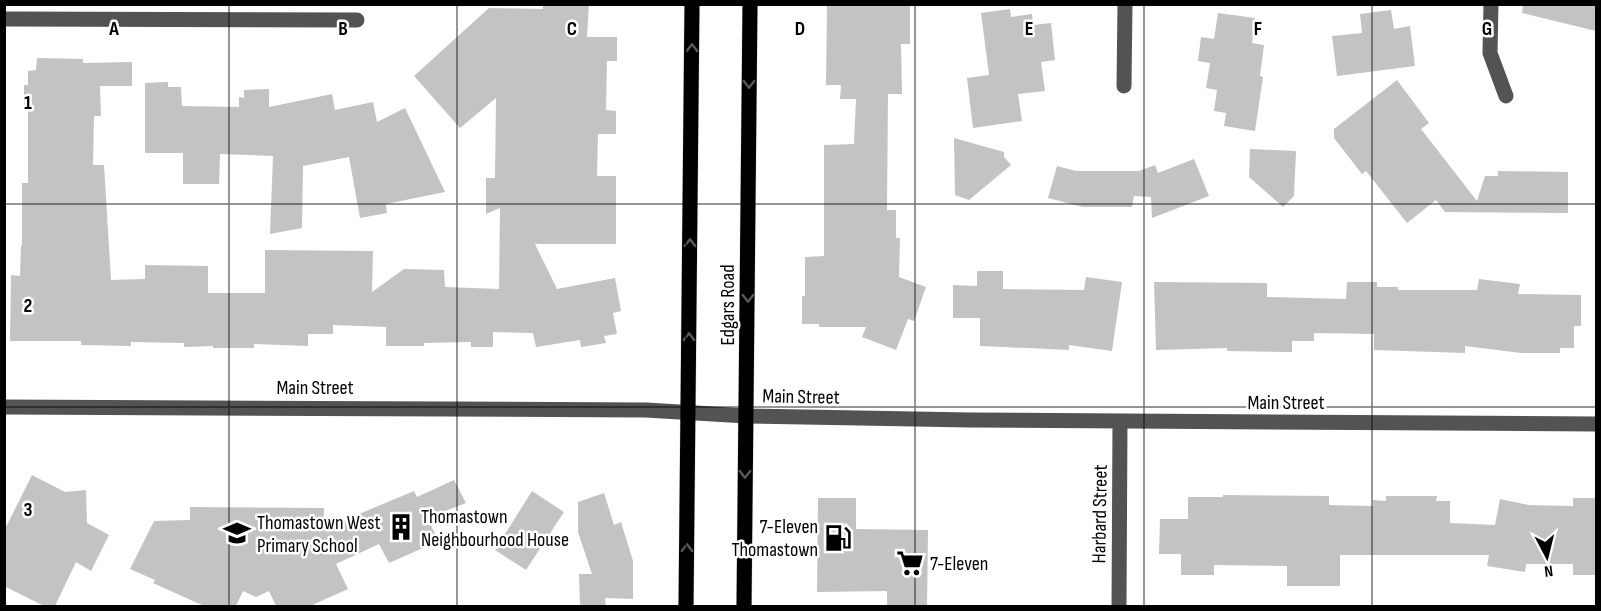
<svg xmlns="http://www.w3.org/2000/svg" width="1601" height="611" viewBox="0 0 1601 611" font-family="'Sofia Sans Condensed',sans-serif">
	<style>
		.building { fill: #c3c3c3 }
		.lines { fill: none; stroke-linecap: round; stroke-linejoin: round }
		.major-casing { stroke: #dbdbdb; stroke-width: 16 }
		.minor { stroke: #535353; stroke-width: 15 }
		.major { stroke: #000; stroke-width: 15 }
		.oneway { stroke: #595959 }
		.grid { fill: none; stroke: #000; stroke-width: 1.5; stroke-opacity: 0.55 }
		.labels { text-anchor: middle; stroke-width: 5; stroke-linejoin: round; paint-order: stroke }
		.street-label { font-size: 20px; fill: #000; stroke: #fff }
		.poi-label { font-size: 20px; fill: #000; stroke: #fff; text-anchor: start }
		.grid-label { font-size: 20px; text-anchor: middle; font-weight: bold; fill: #000; stroke: #fff; stroke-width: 5; stroke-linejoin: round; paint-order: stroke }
	</style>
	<rect width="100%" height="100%" fill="#fff"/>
	<g class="building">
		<polygon points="543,4 589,4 587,37 617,37 617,61 607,61 606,110 616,111 616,134 598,134 597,176 616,176 616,244 535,244 557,289 615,278 621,311 613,313 617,334 604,336 606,343 581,347 580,340 536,347 533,333 493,332 493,347 471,347 471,342 424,343 424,346 386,346 386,327 333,325 333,334 308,334 308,346 254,344 254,348 213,348 213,346 184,347 184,343 131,342 131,346 81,345 81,341 10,341 11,275 20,276 21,246 22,246 22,183 28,183 28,108 24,108 24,85 28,85 28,71 36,70 37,58 83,59 83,63 132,62 132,86 100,86 101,116 94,116 93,165 104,165 111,280 145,279 145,265 208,266 208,293 265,293 265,250 373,251 372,292 404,269 444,270 445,287 499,289 500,208 486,214 486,178 495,178 496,98 460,128 414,76 489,8 543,9"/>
		<polygon points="827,4 910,4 910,44 901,44 902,94 888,94 887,210 896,210 896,238 900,238 899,277 926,287 914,321 908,319 896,350 862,337 866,327 819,327 819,324 802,324 802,296 805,296 805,257 824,256 824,145 854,144 856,99 840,99 841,85 826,85"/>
		<polygon points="1523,4 1596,4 1596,31 1522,13"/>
		<polygon points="1010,9 1011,17 1032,14 1033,25 1051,23 1055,60 1041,62 1045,91 1018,94 1022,121 973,128 967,78 989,75 981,13"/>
		<polygon points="1391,10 1394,29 1410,26 1415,66 1337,76 1332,36 1362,33 1360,14"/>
		<polygon points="1218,13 1255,18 1252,43 1264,45 1260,76 1263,77 1255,131 1224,126 1226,113 1214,111 1217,90 1206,88 1210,63 1198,61 1201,37 1214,39"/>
		<polygon points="1397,80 1429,123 1421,129 1477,201 1485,176 1498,176 1498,171 1568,172 1568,213 1445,212 1436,200 1407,223 1366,171 1362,174 1334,138 1334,129"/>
		<polygon points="168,82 168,87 181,87 182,106 239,107 239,97 244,98 244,90 269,89 269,107 332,94 335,110 373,102 377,122 405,108 445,192 386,204 387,213 360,218 349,157 303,166 302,228 270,234 273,156 220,154 219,184 183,184 183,153 145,153 145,83"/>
		<polygon points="954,138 1004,152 1004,157 1011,165 969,200 955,195"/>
		<polygon points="1250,149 1296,151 1294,196 1283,207 1249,177"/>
		<polygon points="1194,159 1209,196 1152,218 1151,197 1134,196 1132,207 1083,207 1048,198 1057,166 1076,171 1139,171 1155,165 1158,173"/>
		<polygon points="977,271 1003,271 1003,289 1084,290 1086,277 1122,282 1112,351 1069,345 1069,350 980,346 980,318 953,318 953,285 977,286"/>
		<polygon points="1479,279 1520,284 1518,294 1581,295 1581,326 1574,326 1574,348 1560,348 1560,353 1521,353 1465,346 1465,353 1374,350 1374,334 1314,333 1314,341 1292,341 1292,352 1227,351 1227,348 1156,350 1154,282 1267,283 1267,297 1346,299 1347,282 1377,282 1377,287 1398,287 1398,290 1477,290"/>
		<polygon points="32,475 65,492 86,490 87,523 109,535 91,571 76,562 55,606 44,606 4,586 4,531"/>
		<polygon points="454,480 466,503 427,518 439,541 389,563 379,544 336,564 348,589 310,606 276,606 269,591 256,597 243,591 236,606 204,606 153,583 155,580 130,569 154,521 190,520 190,507 324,508 323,529 414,491 417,497"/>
		<polygon points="532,491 564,512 526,570 495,550"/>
		<polygon points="604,493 614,525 621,522 633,561 633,599 605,598 606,606 580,606 579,574 592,574 578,532 578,502"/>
		<polygon points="1223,495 1329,496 1329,505 1373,506 1373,500 1386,501 1386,496 1437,496 1436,501 1450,501 1450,523 1495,525 1500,499 1529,505 1573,506 1573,498 1596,498 1596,575 1573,575 1573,564 1526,564 1525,572 1487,566 1489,555 1340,555 1340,586 1287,586 1287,566 1214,565 1214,575 1181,575 1181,554 1159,554 1160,519 1188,519 1188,497 1223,497"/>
		<polygon points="818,498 856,498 856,529 928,530 927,606 887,606 887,591 817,592"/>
	</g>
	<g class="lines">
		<defs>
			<g id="major">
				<polyline points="686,606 692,4"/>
				<polyline points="744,606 750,4"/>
			</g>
		</defs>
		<use href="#major" class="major-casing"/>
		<g class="minor">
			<polyline points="1491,4 1490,53 1506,96"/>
			<polyline points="4,19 357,20"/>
			<polyline points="1124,86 1125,4"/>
			<polyline points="4,407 646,410 746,416 970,420 1596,424"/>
			<polyline points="1119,606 1120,422"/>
		</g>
		<use href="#major" class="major"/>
	</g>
	<defs><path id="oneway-chevron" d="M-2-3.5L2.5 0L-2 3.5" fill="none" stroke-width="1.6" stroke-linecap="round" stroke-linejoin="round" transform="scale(1.5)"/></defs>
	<g class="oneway">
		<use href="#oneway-chevron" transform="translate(692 48) rotate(-89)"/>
		<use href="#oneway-chevron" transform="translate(749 84) rotate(90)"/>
		<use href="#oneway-chevron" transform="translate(690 243) rotate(-90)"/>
		<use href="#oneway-chevron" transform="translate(748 298) rotate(90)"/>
		<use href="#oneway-chevron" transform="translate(689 337) rotate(-89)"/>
		<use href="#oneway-chevron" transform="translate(745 474) rotate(91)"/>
		<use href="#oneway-chevron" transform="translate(687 548) rotate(-89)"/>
	</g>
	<path class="grid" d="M 229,4 L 229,606M 457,4 L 457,606M 686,4 L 686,606M 915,4 L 915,606M 1144,4 L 1144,606M 1372,4 L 1372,606M 4,204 L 1596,204M 4,407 L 1596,407"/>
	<defs>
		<symbol id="building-bare" viewBox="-9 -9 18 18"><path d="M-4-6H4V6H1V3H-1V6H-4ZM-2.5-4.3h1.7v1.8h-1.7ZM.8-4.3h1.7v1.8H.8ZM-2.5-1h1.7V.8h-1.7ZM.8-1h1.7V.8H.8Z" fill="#000" stroke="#fff" stroke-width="2.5" paint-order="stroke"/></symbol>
		<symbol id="school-bare" viewBox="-9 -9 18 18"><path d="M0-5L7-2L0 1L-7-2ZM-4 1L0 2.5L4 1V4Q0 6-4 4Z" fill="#000" stroke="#fff" stroke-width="2.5" paint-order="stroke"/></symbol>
		<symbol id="fuel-bare" viewBox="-9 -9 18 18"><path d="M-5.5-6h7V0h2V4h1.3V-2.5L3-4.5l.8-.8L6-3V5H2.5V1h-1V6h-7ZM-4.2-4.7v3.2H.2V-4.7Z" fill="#000" stroke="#fff" stroke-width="2.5" paint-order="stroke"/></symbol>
		<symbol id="supermarket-bare" viewBox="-9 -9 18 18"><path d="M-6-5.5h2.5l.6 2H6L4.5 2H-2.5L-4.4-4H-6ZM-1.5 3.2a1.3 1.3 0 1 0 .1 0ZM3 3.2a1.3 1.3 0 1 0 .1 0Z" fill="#000" stroke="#fff" stroke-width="2.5" paint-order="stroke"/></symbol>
	</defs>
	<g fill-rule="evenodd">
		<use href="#building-bare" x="382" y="508" width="38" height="38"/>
		<use href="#school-bare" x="218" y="514" width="38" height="38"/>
		<use href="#fuel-bare" x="819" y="519" width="38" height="38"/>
		<use href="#supermarket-bare" x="891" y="544" width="38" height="38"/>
	</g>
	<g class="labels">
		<g class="street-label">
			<text transform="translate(727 305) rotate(-90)" y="7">Edgars Road</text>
			<text x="315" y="394">Main Street</text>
			<text transform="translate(801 396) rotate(1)" y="7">Main Street</text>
			<text x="1286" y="409">Main Street</text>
			<text transform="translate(1099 514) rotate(-89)" y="7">Harbard Street</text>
		</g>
		<g class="poi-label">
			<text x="421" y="523">Thomastown<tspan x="421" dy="23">Neighbourhood House</tspan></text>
			<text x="257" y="529">Thomastown West<tspan x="257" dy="23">Primary School</tspan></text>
			<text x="818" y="533" text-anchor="end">7-Eleven<tspan x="818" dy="23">Thomastown</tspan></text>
			<text x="930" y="570">7-Eleven</text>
		</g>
	</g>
	<g class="grid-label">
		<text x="114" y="35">A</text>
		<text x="343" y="35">B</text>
		<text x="572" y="35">C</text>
		<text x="800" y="35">D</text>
		<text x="1029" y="35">E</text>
		<text x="1258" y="35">F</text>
		<text x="1487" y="35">G</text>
		<text x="28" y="109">1</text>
		<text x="28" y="312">2</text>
		<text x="28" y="516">3</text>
	</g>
	<rect width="1601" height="611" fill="none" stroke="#000000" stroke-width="12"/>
	<g transform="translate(1547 557) rotate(173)" stroke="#ffffff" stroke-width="4.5" paint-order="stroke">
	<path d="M0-4.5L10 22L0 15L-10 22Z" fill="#000000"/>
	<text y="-9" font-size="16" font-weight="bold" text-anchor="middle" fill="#000000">N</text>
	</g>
</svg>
